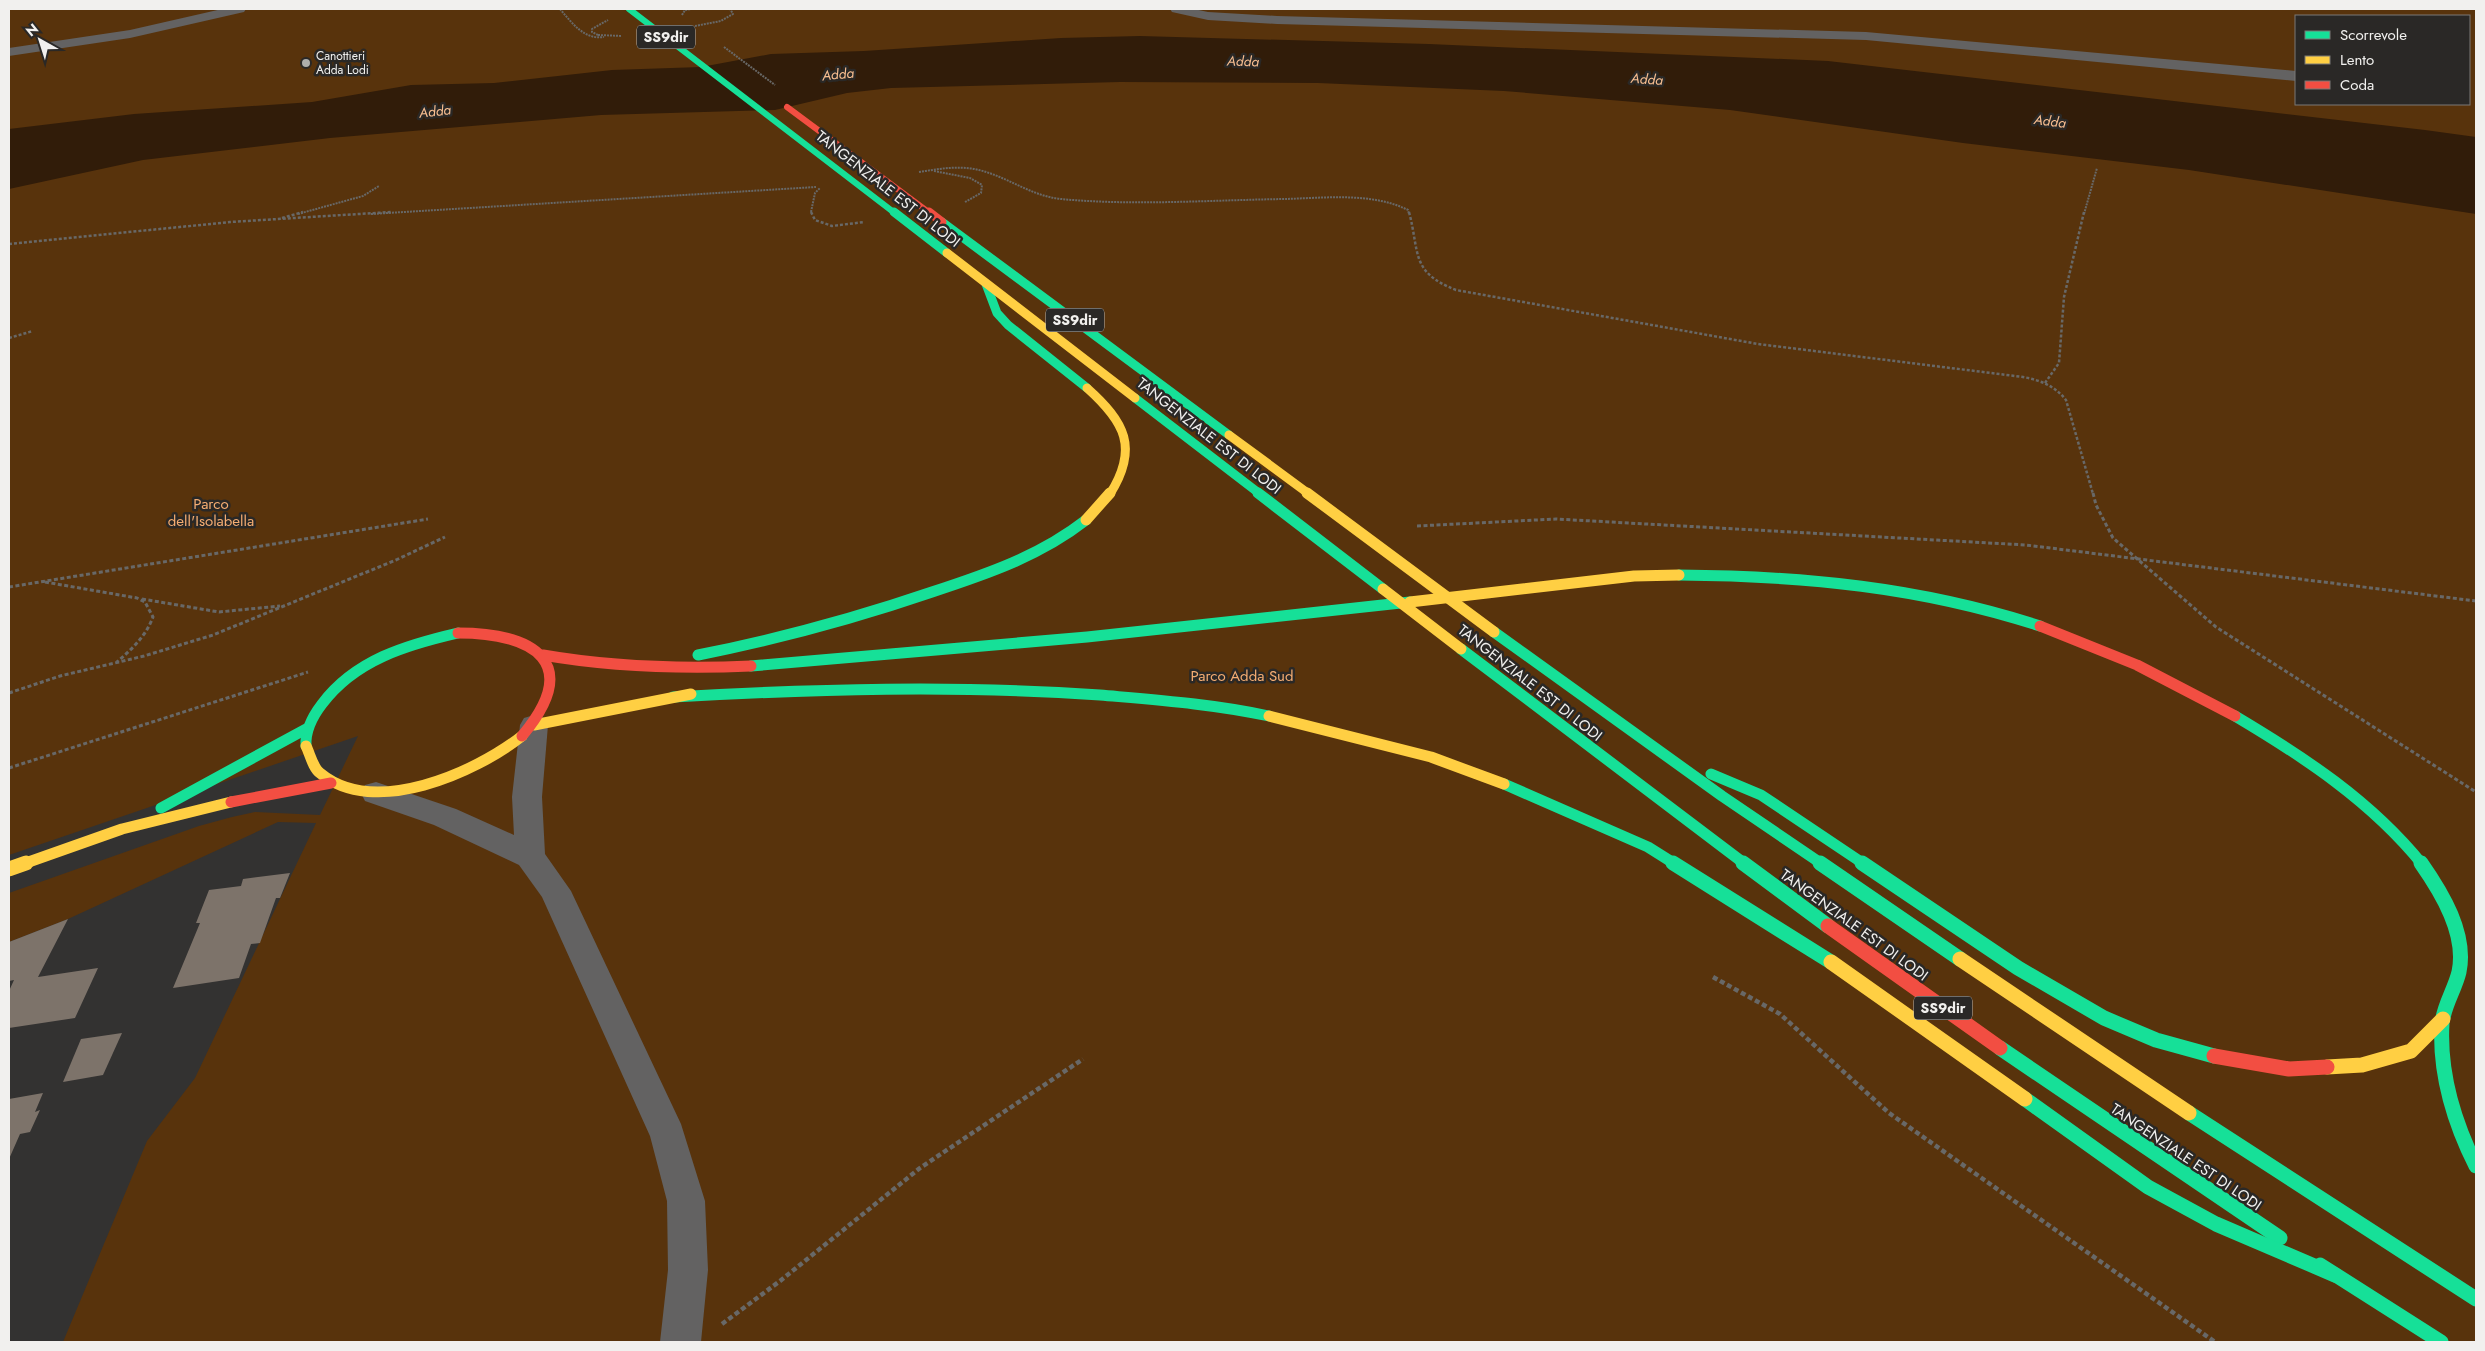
<svg xmlns="http://www.w3.org/2000/svg" width="2485" height="1351" viewBox="0 0 2485 1351" font-family="Jost,sans-serif">
	<style>
		.green { fill: #58330c; fill-rule: evenodd }
		.water { fill: #311c09 }
		.building { fill: #7d736a }
		.lines { fill: none; stroke-linecap: round; stroke-linejoin: round }
		.path-far3 { stroke: #686867; stroke-width: 2; stroke-dasharray: 2 1; stroke-linecap: butt }
		.path-far2 { stroke: #686867; stroke-width: 2.5; stroke-dasharray: 3 2; stroke-linecap: butt }
		.path-far1 { stroke: #686867; stroke-width: 3; stroke-dasharray: 4 2.5; stroke-linecap: butt }
		.path { stroke: #686867; stroke-width: 4.5; stroke-dasharray: 5 3; stroke-linecap: butt }
		.street { fill: #636262; fill-rule: evenodd }
		.fast-far2 { stroke: #16e098; stroke-width: 9 }
		.fast-far1 { stroke: #16e098; stroke-width: 11 }
		.fast { stroke: #16e098; stroke-width: 15 }
		.slow-far2 { stroke: #ffcf43; stroke-width: 9 }
		.slow-far1 { stroke: #ffcf43; stroke-width: 11 }
		.slow { stroke: #ffcf43; stroke-width: 15 }
		.jam-far1 { stroke: #f24e42; stroke-width: 11 }
		.jam { stroke: #f24e42; stroke-width: 15 }
		.path-bridge-far1 { stroke: #686867; stroke-width: 2; stroke-dasharray: 2 1; stroke-linecap: butt }
		.path-bridge { stroke: #686867; stroke-width: 2.5; stroke-dasharray: 3 2; stroke-linecap: butt }
		.fast-bridge-far2 { stroke: #16e098; stroke-width: 6 }
		.fast-bridge-far1 { stroke: #16e098; stroke-width: 9 }
		.fast-bridge { stroke: #16e098; stroke-width: 11 }
		.slow-bridge-far1 { stroke: #ffcf43; stroke-width: 9 }
		.slow-bridge { stroke: #ffcf43; stroke-width: 11 }
		.jam-bridge-far1 { stroke: #f24e42; stroke-width: 6 }
		.jam-bridge { stroke: #f24e42; stroke-width: 9 }
		.poi-dot { fill: #aeaeac; stroke: #2a2826; stroke-width: 2 }
		.labels { text-anchor: middle; stroke-width: 5; stroke-linejoin: round; paint-order: stroke }
		.far-poi-label { font-size: 12px; fill: #f1f0ee; stroke: #2a2826; text-anchor: start }
		.shield { fill: #2a2826; stroke: #b5b4b2; stroke-width: 1 }
		.shield-label { font-size: 14px; font-weight: bold; fill: #f1f0ee }
		.far-water-label { font-size: 14px; font-style: italic; fill: #f9bf91; stroke: #2a2826 }
		.street-label { font-size: 15px; fill: #f1f0ee; stroke: #2a2826 }
		.park-label { font-size: 15px; fill: #f5ad72; stroke: #2a2826 }
	</style>
	<rect width="100%" height="100%" fill="#333231"/>
	<path class="green" d="M 9,9 L 2476,9 L 2476,1342 L 63,1342 L 147,1141 L 195,1078 L 316,823 L 278,822 L 68,919 L 9,942 L 9,893 L 199,826 L 232,817 L 255,812 L 320,815 L 358,736 L 9,855 ZM 2296,16 L 2469,16 L 2469,104 L 2296,104 Z"/>
	<polygon class="water" points="1140,36 1429,44 1828,61 2425,130 2476,137 2476,214 2189,170 1963,143 1730,110 1504,91 1318,83 1120,82 891,88 847,93 775,110 601,115 330,138 143,160 9,189 9,129 134,114 312,102 411,85 494,83 612,70 701,67 771,54 864,51 1061,38"/>
	<g class="building">
		<polygon points="290,873 280,898 276,898 260,943 251,944 239,978 173,988 200,923 196,923 209,890 241,886 243,879"/>
		<polygon points="68,919 38,977 98,968 75,1018 9,1028 9,991 14,980 9,981 9,942"/>
		<polygon points="122,1033 103,1075 63,1082 81,1039"/>
		<polygon points="43,1093 35,1112 40,1110 30,1132 20,1134 9,1159 9,1099"/>
	</g>
	<g class="lines">
		<g class="path-far3">
			<path d="M 560,9 C 572,23 584,40 604,37"/>
			<polyline points="682,15 685,10 692,9"/>
			<polyline points="695,26 721,21 733,14 730,9"/>
			<polyline points="598,35 622,36"/>
			<polyline points="934,171 970,178 982,185 981,193 965,202"/>
			<path d="M 919,172 C 939,169 959,165 979,170 C 1008,177 1031,196 1061,199 C 1135,206 1211,200 1285,199 C 1324,198 1372,192 1408,210 L 1409,214"/>
			<polyline points="811,212 815,193 820,188"/>
			<polyline points="298,214 363,196 379,186"/>
			<polyline points="371,214 816,187"/>
			<polyline points="2084,214 2097,168"/>
		</g>
		<g class="path-far2">
			<path d="M 1409,212 C 1420,253 1410,272 1456,290 L 1758,344 L 2023,377 C 2040,380 2055,386 2066,400 L 2093,494"/>
			<polyline points="282,218 303,212"/>
			<polyline points="9,244 230,222 391,212"/>
			<polyline points="9,338 33,331"/>
			<polyline points="2045,383 2059,363 2064,297 2084,212"/>
		</g>
		<g class="path-far1">
			<polyline points="2093,493 2096,505 2113,538 2216,627 2476,792"/>
			<polyline points="1417,526 1556,519 2026,545 2476,601"/>
			<path d="M 45,582 L 137,598 L 145,602 L 153,617 C 146,636 132,649 117,662"/>
			<polyline points="9,587 428,519"/>
			<polyline points="142,599 219,612 280,606"/>
			<polyline points="9,693 60,676 144,656 213,635 396,560 445,537"/>
			<polyline points="9,768 308,672"/>
		</g>
		<g class="path">
			<polyline points="1713,977 1780,1014 1889,1113 2215,1342"/>
			<polyline points="722,1324 780,1281 920,1168 1083,1059"/>
		</g>
		<g class="street">
			<polygon points="222,9 246,9 244,12 130,38 9,56 9,48 130,30"/>
			<polygon points="1170,9 1194,9 1208,12 1277,16 1866,32 2296,71 2296,81 1866,40 1277,24 1208,20 1172,12"/>
			<polygon points="534,715 544,718 548,725 542,797 545,854 571,891 681,1124 705,1201 708,1270 701,1342 660,1342 668,1270 667,1201 650,1136 542,897 519,865 434,825 365,801 361,793 365,785 376,782 456,809 514,835 512,797 520,725 524,718"/>
		</g>
		<polyline class="fast-far2" points="986,284 997,313 1008,325 1087,388"/>
		<g class="fast-far1">
			<path d="M 1679,575 C 1804,576 1920,587 2040,626"/>
			<polyline points="1494,632 1722,796 1822,864"/>
			<polyline points="1461,649 1745,864"/>
			<path d="M 698,655 C 778,639 856,618 932,592 C 987,574 1040,556 1086,520"/>
			<polyline points="751,666 1087,637 1410,602"/>
			<path d="M 673,697 C 815,689 958,685 1100,695 C 1157,700 1214,704 1269,716"/>
			<path d="M 2235,716 C 2304,757 2371,801 2422,864"/>
			<path d="M 306,746 C 305,730 312,717 322,704 C 355,660 406,645 458,633"/>
			<polyline points="1711,774 1761,795 1864,864"/>
			<polyline points="1504,784 1648,847 1675,864"/>
			<polyline points="161,808 306,729"/>
		</g>
		<g class="fast">
			<polyline points="1673,863 1831,962"/>
			<polyline points="1743,863 1828,926"/>
			<polyline points="1820,863 1960,959"/>
			<polyline points="1862,863 2018,968 2104,1018 2156,1040 2214,1056"/>
			<path d="M 2421,863 C 2442,893 2467,934 2459,972 C 2455,989 2444,1005 2442,1023 C 2439,1073 2454,1122 2476,1166"/>
			<polyline points="2000,1048 2280,1238"/>
			<polyline points="2025,1099 2148,1187 2216,1224 2335,1275"/>
			<polyline points="2189,1113 2476,1299"/>
			<polyline points="2320,1265 2441,1342"/>
		</g>
		<path class="slow-far2" d="M 1087,388 C 1125,422 1139,448 1110,494"/>
		<g class="slow-far1">
			<polyline points="1086,520 1110,493"/>
			<polyline points="1410,602 1634,576 1679,575"/>
			<polyline points="1269,716 1431,757 1504,784"/>
			<polyline points="534,725 691,694"/>
			<path d="M 306,746 C 310,754 313,768 320,773 C 374,818 475,773 522,736"/>
			<polyline points="23,864 122,829 231,802"/>
		</g>
		<g class="slow">
			<polyline points="9,869 26,863"/>
			<polyline points="1960,959 2189,1113"/>
			<polyline points="1831,962 2025,1099"/>
			<polyline points="2327,1067 2362,1065 2411,1051 2443,1019"/>
		</g>
		<g class="jam-far1">
			<polyline points="2040,626 2137,665 2235,716"/>
			<path d="M 458,633 C 535,633 583,663 522,736"/>
			<path d="M 543,655 C 612,667 681,669 751,666"/>
			<polyline points="231,802 331,783"/>
		</g>
		<g class="jam">
			<polyline points="1828,926 2000,1048"/>
			<polyline points="2214,1056 2289,1069 2327,1067"/>
		</g>
		<g class="path-bridge-far1">
			<polyline points="598,35 592,32 592,29 608,20"/>
			<polyline points="724,47 775,85"/>
		</g>
		<polyline class="path-bridge" points="811,212 815,220 832,226 864,222"/>
		<polyline class="fast-bridge-far2" points="629,9 896,214"/>
		<g class="fast-bridge-far1">
			<polyline points="894,212 947,253"/>
			<polyline points="942,222 1229,435"/>
			<polyline points="1135,398 1260,494"/>
		</g>
		<polyline class="fast-bridge" points="1258,493 1383,589"/>
		<g class="slow-bridge-far1">
			<polyline points="947,253 1135,398"/>
			<polyline points="1229,435 1309,494"/>
		</g>
		<g class="slow-bridge">
			<polyline points="1307,493 1494,632"/>
			<polyline points="1383,589 1461,649"/>
		</g>
		<polyline class="jam-bridge-far1" points="787,107 931,214"/>
		<polyline class="jam-bridge" points="929,212 942,222"/>
	</g>
	<circle class="poi-dot" cx="306" cy="63" r="5"/>
	<g class="labels">
		<g class="far-poi-label">
			<text x="316" y="60">Canottieri<tspan x="316" dy="14">Adda Lodi</tspan></text>
		</g>
		<g class="shield">
			<rect x="637" y="25.5" width="58" height="23" rx="4"/>
			<rect x="1046" y="308.5" width="58" height="23" rx="4"/>
			<rect x="1914" y="996.5" width="58" height="23" rx="4"/>
		</g>
		<g class="shield-label">
			<text x="666" y="42">SS9dir</text>
			<text x="1075" y="325">SS9dir</text>
			<text x="1943" y="1013">SS9dir</text>
		</g>
		<g class="far-water-label">
			<text transform="translate(1243 61) rotate(2)" y="5">Adda</text>
			<text transform="translate(838 74) rotate(-5)" y="5">Adda</text>
			<text transform="translate(1647 79) rotate(4)" y="5">Adda</text>
			<text transform="translate(435 111) rotate(-6)" y="5">Adda</text>
			<text transform="translate(2050 121) rotate(7)" y="5">Adda</text>
		</g>
		<g class="street-label">
			<text transform="translate(888 189) rotate(38)" y="5">TANGENZIALE EST DI LODI</text>
			<text transform="translate(1209 436) rotate(38)" y="5">TANGENZIALE EST DI LODI</text>
			<text transform="translate(1530 683) rotate(38)" y="5">TANGENZIALE EST DI LODI</text>
			<text transform="translate(1854 925) rotate(36)" y="5">TANGENZIALE EST DI LODI</text>
			<text transform="translate(2186 1157) rotate(34)" y="5">TANGENZIALE EST DI LODI</text>
		</g>
		<g class="park-label">
			<text x="211" y="509">Parco<tspan x="211" dy="17">dell'Isolabella</tspan></text>
			<text x="1242" y="681">Parco Adda Sud</text>
		</g>
	</g>
	<rect width="2485" height="1351" fill="none" stroke="#f1f0ee" stroke-width="20"/>
	<rect x="2295" y="15" width="175" height="90" fill="#2a2826" stroke="#7a7876"/>
	<rect x="2305" y="31" width="25" height="8" fill="#16e098" stroke="#7a7876"/>
	<text x="2340" y="40" font-size="15" fill="#f1f0ee">Scorrevole</text>
	<rect x="2305" y="56" width="25" height="8" fill="#ffcf43" stroke="#7a7876"/>
	<text x="2340" y="65" font-size="15" fill="#f1f0ee">Lento</text>
	<rect x="2305" y="81" width="25" height="8" fill="#f24e42" stroke="#7a7876"/>
	<text x="2340" y="90" font-size="15" fill="#f1f0ee">Coda</text>
	<g transform="translate(40 40) rotate(321)" stroke="#2a2826" stroke-width="4" paint-order="stroke">
	<path d="M0-4L9 19L0 12L-9 19Z" fill="#f1f0ee"/>
	<text y="-8" font-size="14" font-weight="bold" text-anchor="middle" fill="#f1f0ee">N</text>
	</g>
</svg>
